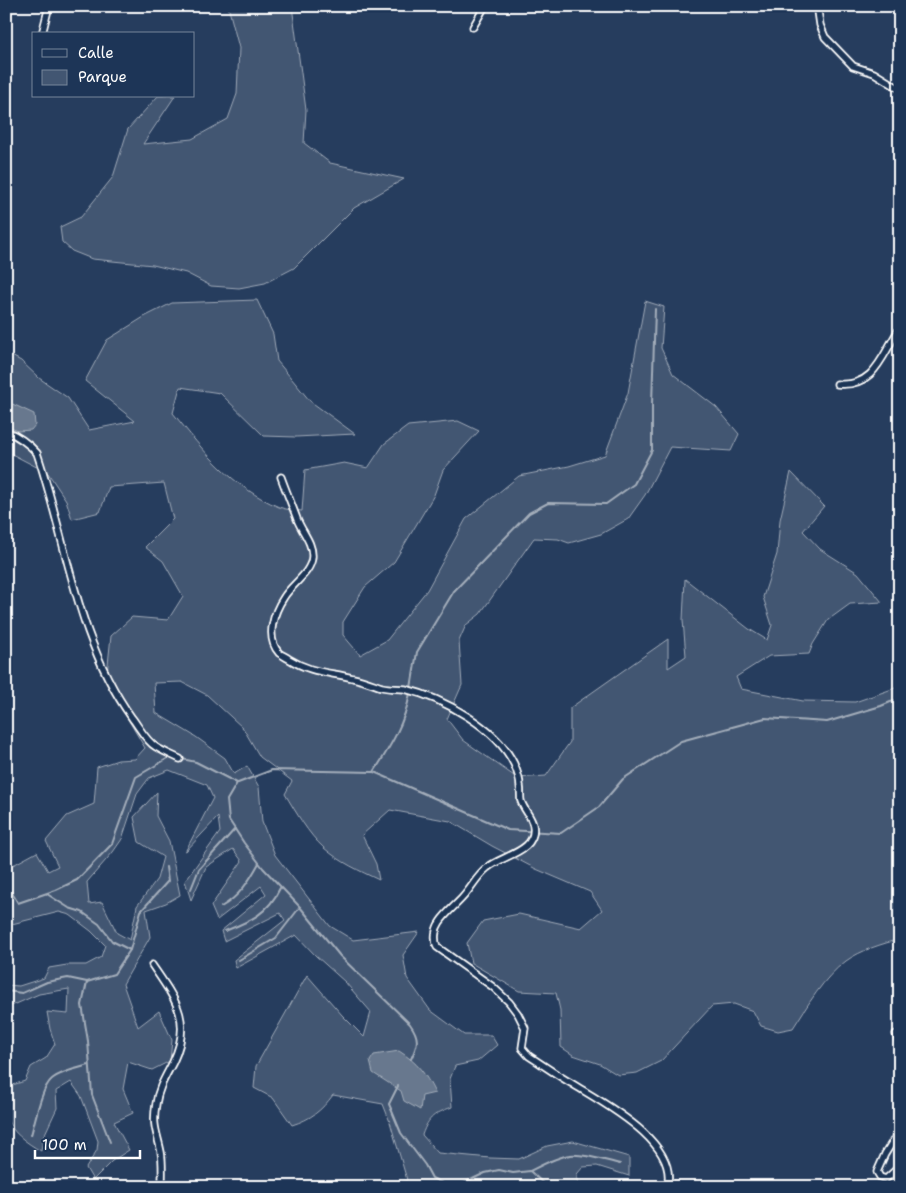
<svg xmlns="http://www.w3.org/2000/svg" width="906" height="1193" viewBox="0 0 906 1193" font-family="'Shantell Sans',sans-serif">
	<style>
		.green { fill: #425672; stroke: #a0aab8 }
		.water { fill: #67788e; stroke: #a4aebb }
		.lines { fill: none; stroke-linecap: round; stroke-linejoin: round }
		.stream { stroke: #a4aebb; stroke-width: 2 }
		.minor-casing { stroke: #fff; stroke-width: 9 }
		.minor { stroke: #1d3557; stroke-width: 5.5 }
	</style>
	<rect width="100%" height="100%" fill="#263d5e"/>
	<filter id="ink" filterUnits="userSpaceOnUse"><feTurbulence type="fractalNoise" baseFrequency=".02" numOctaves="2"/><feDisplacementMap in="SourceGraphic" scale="10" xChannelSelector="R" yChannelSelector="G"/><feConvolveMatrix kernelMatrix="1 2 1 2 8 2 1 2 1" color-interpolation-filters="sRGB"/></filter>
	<g filter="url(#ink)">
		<g class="green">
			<polygon points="228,6 292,6 306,110 304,143 330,163 404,179 354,208 294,268 265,283 239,288 211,286 186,273 153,265 92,259 72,251 62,242 60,227 81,217 113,177 128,129 158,96 175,96 143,144 192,139 228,119 237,94 239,48"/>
			<path d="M 257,300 L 273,334 L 277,361 L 310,401 L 355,434 L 296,437 L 264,436 L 220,393 L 180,387 L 173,413 C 204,452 232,487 279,507 C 286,510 295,510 302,511 L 305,470 L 344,463 L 368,468 L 384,444 L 408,426 L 458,421 L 479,431 L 443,470 L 434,495 L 394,562 L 365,587 L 343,622 L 343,635 L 360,655 L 387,640 L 427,590 L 466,519 L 519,476 L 569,466 L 605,455 L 628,393 L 645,301 L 664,307 L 661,348 L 673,374 L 716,407 L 739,434 L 731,451 L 670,447 L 645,495 L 628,519 L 601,534 L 569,543 L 558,539 L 534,538 L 480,614 L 466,625 L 459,641 L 462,685 L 447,719 L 463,740 L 517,778 L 546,776 L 570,742 L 570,708 L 668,639 L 668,668 L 686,656 L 683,620 L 685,579 L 749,629 L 767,640 L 772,625 L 763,597 L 777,554 L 780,520 L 791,472 L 824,506 L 803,531 L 820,549 L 858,573 L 882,602 L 850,604 L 828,620 L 813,644 L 809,654 L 769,656 L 736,677 L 741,689 L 803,701 L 855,702 L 895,688 L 900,683 L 900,939 C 882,944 861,950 846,961 C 823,978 808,1005 793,1028 L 778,1031 L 761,1026 L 753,1011 L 734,1004 L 712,1006 L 661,1061 L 637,1073 L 618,1075 L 600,1064 L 573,1055 L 561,1047 L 560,1010 L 556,993 L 519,991 L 471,963 L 467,943 L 483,921 L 519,914 L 581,928 L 602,910 L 590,892 L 536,869 L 492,846 L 450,821 L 390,810 L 362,835 L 376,864 L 379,880 C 360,871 340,862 324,848 C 308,834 296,812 285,794 L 292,781 L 260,757 L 243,728 L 207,695 L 182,682 L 154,683 L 156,713 L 196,737 L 225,758 L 234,774 L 247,766 L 259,787 L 262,822 L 275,855 L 330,926 L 353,940 L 419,932 L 403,955 L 407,978 L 430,1010 L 464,1035 L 491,1035 L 497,1045 L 478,1061 L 455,1066 L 450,1079 L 452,1107 C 434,1114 429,1116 422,1135 L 438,1153 L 490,1158 L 519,1159 L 547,1146 L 573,1141 L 629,1157 L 629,1176 L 597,1166 L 583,1167 L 577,1174 L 577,1182 L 591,1187 L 518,1187 L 515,1185 L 509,1187 L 390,1187 L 407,1180 L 390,1122 L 383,1104 L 333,1095 C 321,1111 311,1119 292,1125 L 273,1098 L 254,1088 L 256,1066 L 307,975 L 342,1015 L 364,1037 L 371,1012 L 345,982 L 316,956 L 296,935 L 236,968 L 234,960 L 285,920 L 280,913 L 224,941 L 221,931 L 266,894 L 261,886 L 217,920 L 211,906 L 242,861 L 233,849 L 206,867 L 191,900 L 185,881 L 220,832 L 218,817 L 185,852 L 213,798 L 207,785 L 169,770 L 149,778 L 137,794 L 122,839 L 113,852 L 87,882 L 89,904 L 102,902 L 117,933 L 130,940 L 137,906 L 157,879 L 163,857 L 139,842 L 134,817 L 157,792 L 156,816 L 169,841 L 180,895 L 166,903 L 146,910 L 150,937 L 123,984 L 138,1027 L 159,1011 L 172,1040 L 170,1061 L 152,1070 L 128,1062 L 123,1089 L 133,1113 L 114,1122 L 129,1150 L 112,1161 L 93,1180 L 86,1168 L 97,1150 L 98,1141 L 81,1096 L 71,1082 L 56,1091 L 57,1108 L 43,1138 L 41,1151 C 27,1143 10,1132 6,1115 C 4,1106 6,1095 6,1087 L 25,1081 L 31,1067 L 46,1058 L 55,1044 L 50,1029 L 47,1012 L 68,1014 L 69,989 L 39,994 L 9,1007 L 6,1010 L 6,985 L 19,986 L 44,978 L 49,968 L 67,965 L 86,965 L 101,957 L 105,945 L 91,931 L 70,915 L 59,912 L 8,925 L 6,933 L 6,867 L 15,864 L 37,852 L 48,871 L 58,866 L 46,841 L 67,816 L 94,804 L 97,767 L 118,760 L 135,759 L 145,748 L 126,716 L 107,674 L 111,636 L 132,617 L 168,620 L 183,596 L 163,561 L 145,547 L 173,519 L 164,483 L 109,487 L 100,512 L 72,519 L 66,500 L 48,473 L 6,451 L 6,353 L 21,361 L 39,378 L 68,398 L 89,430 L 135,421 L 85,381 L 107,340 L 144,317 L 172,303 Z"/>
		</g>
		<g class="water">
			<polygon points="6,401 34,414 35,425 31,430 18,431 6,426"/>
			<path d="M 399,1051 C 418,1063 425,1073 435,1093 L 422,1096 L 420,1110 L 404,1101 L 401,1091 L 373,1073 L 370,1061 L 374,1055 Z"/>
		</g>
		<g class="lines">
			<g class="stream">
				<polyline points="411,688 417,652 454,591 529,513 548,503 606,504 634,484 652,450 652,404 655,309"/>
				<path d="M 182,759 L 196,762 L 237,783 L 227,800 L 229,820 L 244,843 L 263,868 L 300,907 L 340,956 L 410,1024 C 420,1038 418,1044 411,1059"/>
				<path d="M 374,772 C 390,747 405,723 410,693"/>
				<polyline points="238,783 272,770 374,772 508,830 561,833 599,807 623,779 681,741 765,718 827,722 881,706 900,698"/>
				<polyline points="6,883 18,903 56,890 77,880 112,844 136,777 170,757"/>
				<polyline points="191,889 199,869 235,829"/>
				<path d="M 221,907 C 240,896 249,881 259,863"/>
				<path d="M 225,931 C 250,921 268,914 280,888"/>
				<polyline points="130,950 141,911 168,881 166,867"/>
				<polyline points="239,960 276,938 300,907"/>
				<polyline points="87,982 82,1005 88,1041 92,1095 110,1142"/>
				<polyline points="6,991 22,993 47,982 68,978 87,982 114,974 130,950 112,941 99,924 82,912 69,908 47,894"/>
				<polyline points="398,1086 389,1104 401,1133 425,1165 432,1178 446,1185 460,1185 485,1173 499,1170 513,1173 530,1171 547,1187"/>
				<path d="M 31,1135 C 35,1122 41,1088 52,1079 C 60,1072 78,1068 89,1065"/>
				<path d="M 530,1171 C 542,1165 556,1157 570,1155 C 584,1153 606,1161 620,1164"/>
			</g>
			<defs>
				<g id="minor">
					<polyline points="815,6 818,11 820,25 825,37 853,66 874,73 900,89"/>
					<polyline points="473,27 485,6"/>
					<polyline points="42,34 49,6"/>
					<path d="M 837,384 C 876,388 882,354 900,328"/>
					<path d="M 6,431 C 18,436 28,443 37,453 C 67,542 76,640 132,718 C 139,727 146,741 156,747 C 164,752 172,755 180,759"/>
					<path d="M 281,477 C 286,491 292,505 297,519 C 302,532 313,543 312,557 C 311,573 292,584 284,597 C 274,612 265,637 279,653 C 282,655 286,657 289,659 C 311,673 329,672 353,678 C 363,680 373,684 382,687 C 390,689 397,688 405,689 C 443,698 497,728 514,764 C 517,771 520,779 520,786 C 521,791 520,797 521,801 C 524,810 531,816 533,825 C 538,852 502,855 487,868 C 478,875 471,888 463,897 C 456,905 446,913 440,922 C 435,929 434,939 437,947 L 493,987 L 509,1002 L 518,1014 L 525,1028 L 522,1048 L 529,1056 C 543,1065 557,1075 571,1083 C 601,1102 680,1142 667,1187"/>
					<path d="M 152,965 C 175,999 193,1020 173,1062 C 166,1076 158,1088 156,1104 C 152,1126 157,1132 161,1152 C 163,1163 162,1176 162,1187"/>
					<polyline points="896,1034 900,1046"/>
					<polyline points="900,1130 885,1154 877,1172 880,1177 886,1179 900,1166"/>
				</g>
			</defs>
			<use href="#minor" class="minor-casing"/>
			<use href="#minor" class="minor"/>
		</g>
	</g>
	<rect width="906" height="1193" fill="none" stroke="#1d3557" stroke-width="25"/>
	<rect x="12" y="12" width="881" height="1168" fill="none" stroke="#fff" stroke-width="2" filter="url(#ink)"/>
	<rect x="32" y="32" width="162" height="65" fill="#1d3557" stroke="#77869a"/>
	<rect x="42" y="49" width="25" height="8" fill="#1d3557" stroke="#77869a"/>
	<text x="78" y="58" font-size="15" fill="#ffffff">Calle</text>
	<rect x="42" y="70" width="25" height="15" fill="#425672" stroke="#77869a"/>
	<text x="78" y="82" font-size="15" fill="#ffffff">Parque</text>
	<path d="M35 1150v8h105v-8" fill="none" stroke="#ffffff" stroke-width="2.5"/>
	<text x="42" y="1150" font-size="15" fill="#ffffff" stroke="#1d3557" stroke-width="4" paint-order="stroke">100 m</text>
</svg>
